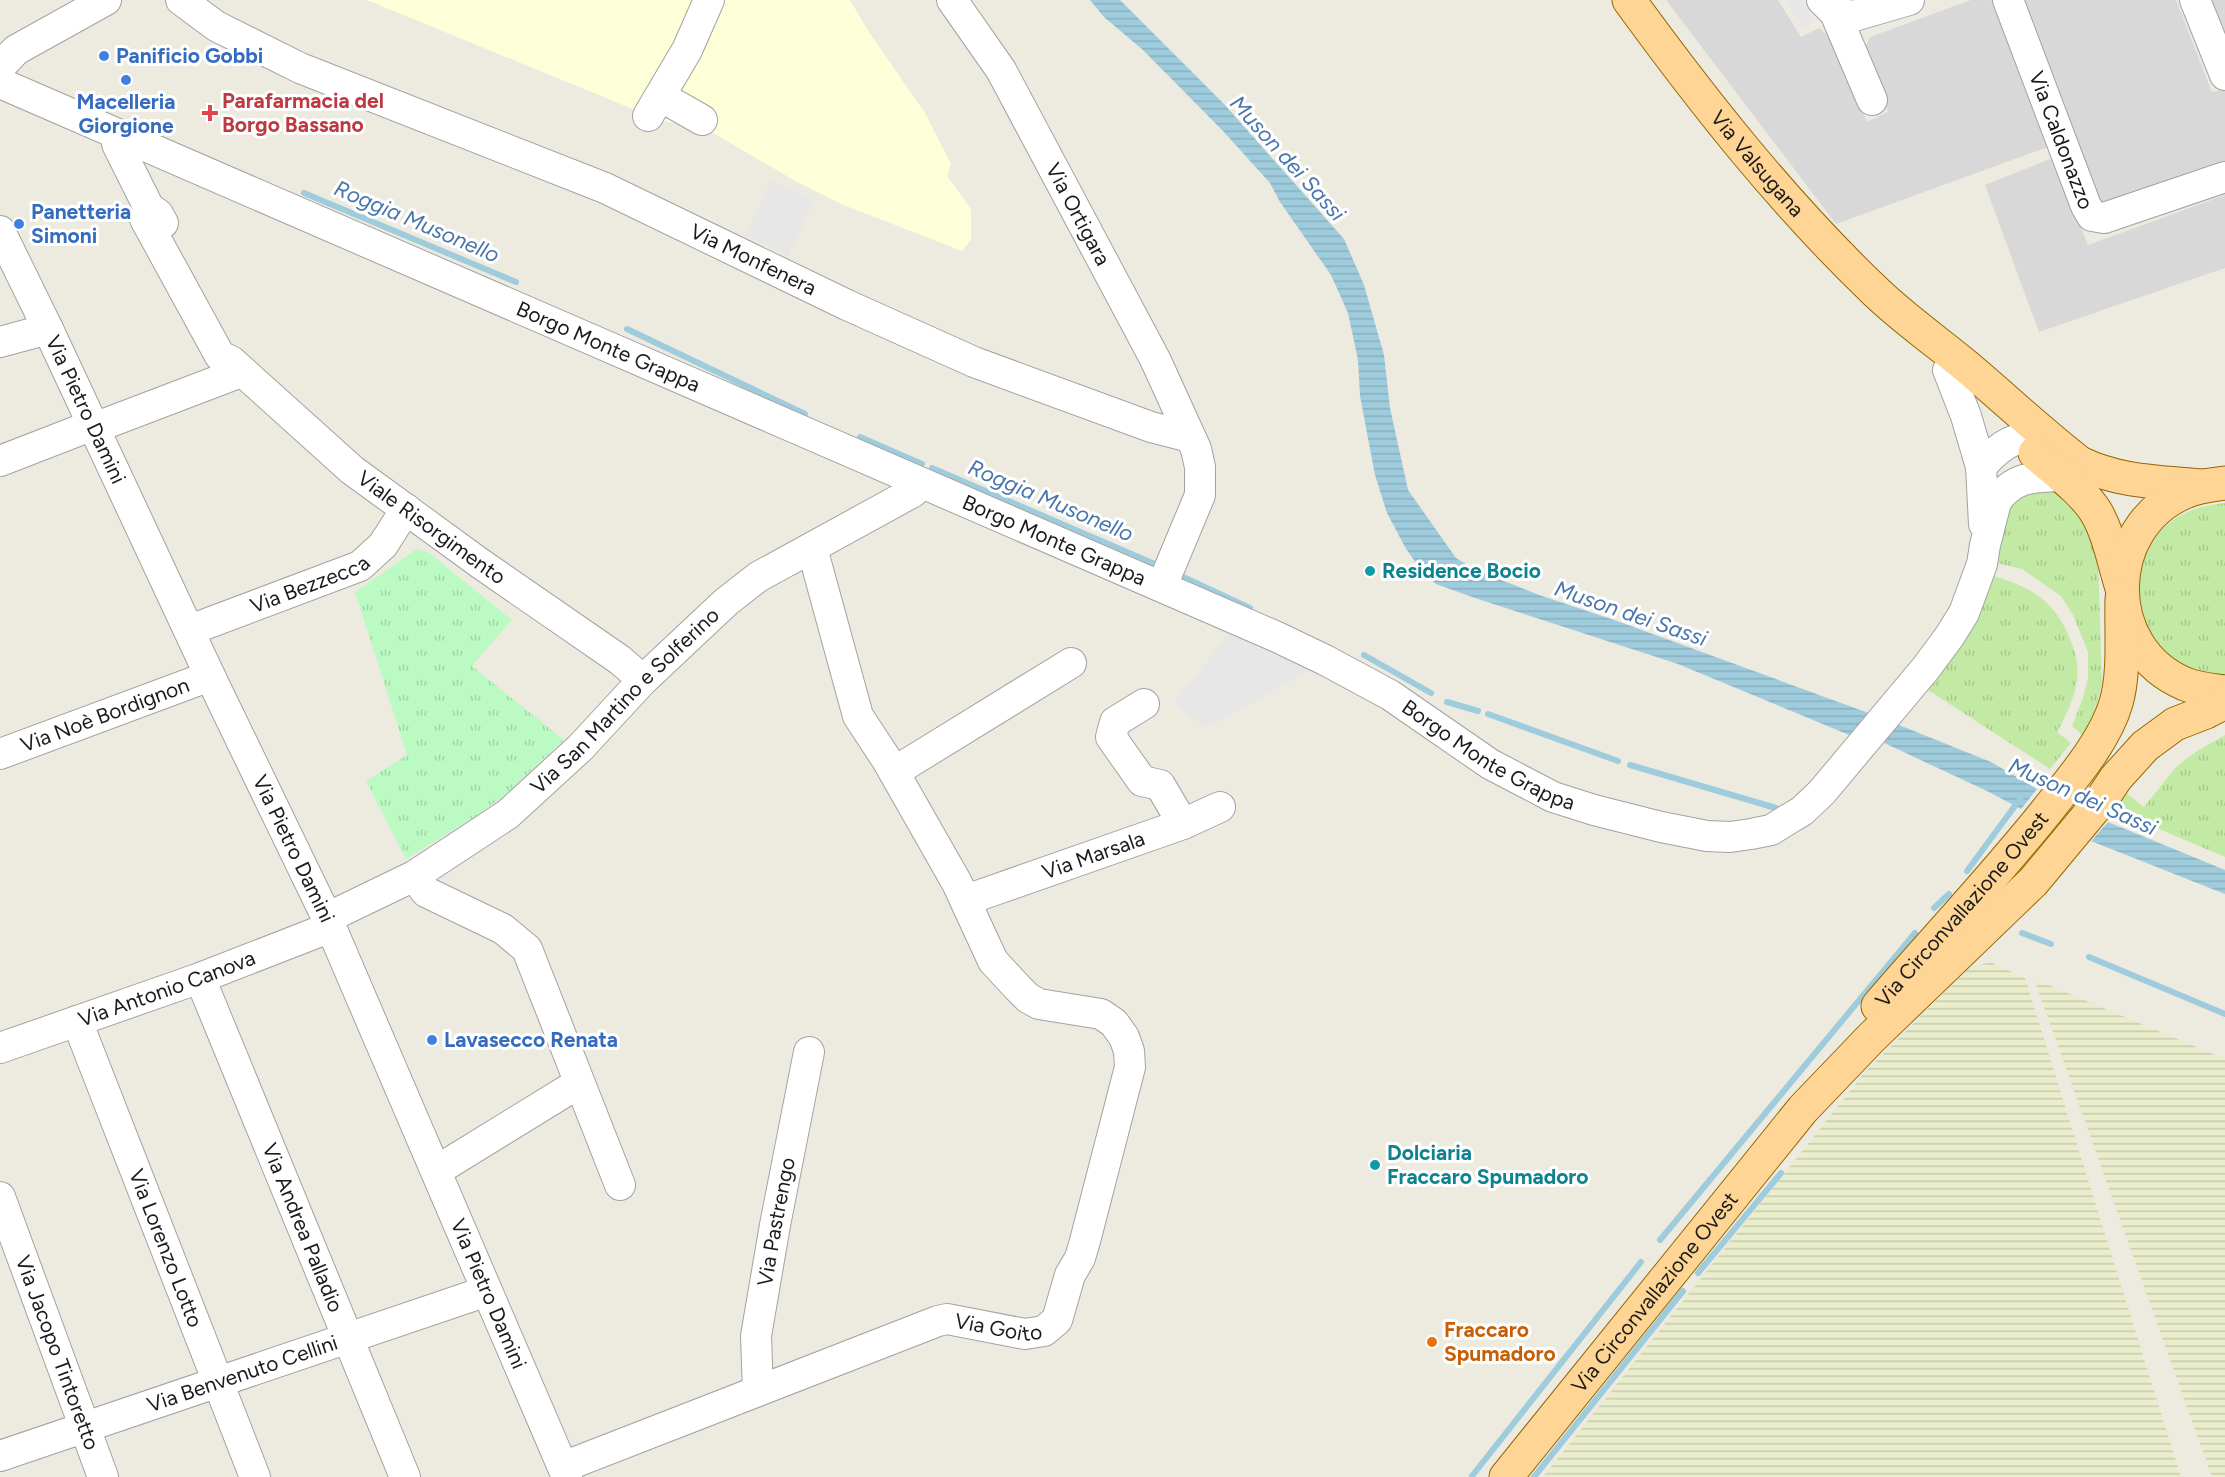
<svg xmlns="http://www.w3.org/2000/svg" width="2225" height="1477" viewBox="0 0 2225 1477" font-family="Figtree,sans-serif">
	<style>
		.residential { fill: #d9d8d8 }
		.education { fill: #fdffd8 }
		.farmland { fill: url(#farmland-rules) }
		.grass { fill: url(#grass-tufts) }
		.park { fill: url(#park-tufts) }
		.parking { fill: #e7e7e7 }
		.water { fill: url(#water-rules) }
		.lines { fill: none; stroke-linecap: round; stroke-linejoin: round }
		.stream { stroke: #9fccdd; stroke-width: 6 }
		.minor-casing { stroke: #a2a2a2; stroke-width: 32 }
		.major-casing { stroke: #936800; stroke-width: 35 }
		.minor { stroke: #fff; stroke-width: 30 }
		.major { stroke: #fed595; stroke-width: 33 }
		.shop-dot { fill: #3f7fe0; stroke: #fff; stroke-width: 2 }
		.health-dot { fill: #e0444e; stroke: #fff; stroke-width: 2 }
		.culture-dot { fill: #0f9aa8; stroke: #fff; stroke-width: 2 }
		.food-dot { fill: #e8710a; stroke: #fff; stroke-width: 2 }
		.labels { text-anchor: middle; stroke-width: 6; stroke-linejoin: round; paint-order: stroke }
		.shop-label { font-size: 21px; font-weight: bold; fill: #366cbe; stroke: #fff; text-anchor: start }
		.health-label { font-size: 21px; font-weight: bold; fill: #be3a42; stroke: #fff; text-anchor: start }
		.street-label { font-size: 21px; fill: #1b1b1b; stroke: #fff }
		.culture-label { font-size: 21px; font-weight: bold; fill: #0d838f; stroke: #fff; text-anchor: start }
		.food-label { font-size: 21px; font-weight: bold; fill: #c56008; stroke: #fff; text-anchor: start }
		.water-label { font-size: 22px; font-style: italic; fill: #4775ac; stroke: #fff }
	</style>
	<defs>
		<pattern id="farmland-rules" width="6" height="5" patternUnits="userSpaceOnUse" patternTransform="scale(1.5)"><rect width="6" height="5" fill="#e9edcb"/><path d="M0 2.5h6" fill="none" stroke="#c7cbae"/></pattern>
		<pattern id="grass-tufts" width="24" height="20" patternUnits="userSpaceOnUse" patternTransform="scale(1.5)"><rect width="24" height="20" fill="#c3eaa4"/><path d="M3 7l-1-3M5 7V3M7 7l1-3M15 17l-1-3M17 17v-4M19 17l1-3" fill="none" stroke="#a7c88d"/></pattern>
		<pattern id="park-tufts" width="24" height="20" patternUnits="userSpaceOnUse" patternTransform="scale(1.5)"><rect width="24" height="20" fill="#bbfac2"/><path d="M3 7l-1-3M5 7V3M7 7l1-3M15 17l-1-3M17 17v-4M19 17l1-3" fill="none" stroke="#a0d6a6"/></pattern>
		<pattern id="water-rules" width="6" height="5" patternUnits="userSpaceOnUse" patternTransform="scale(1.5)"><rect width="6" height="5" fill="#9fccdd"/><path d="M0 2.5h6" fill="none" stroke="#88afbd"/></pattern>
	</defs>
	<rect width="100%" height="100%" fill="#edeae0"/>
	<g class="residential">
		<polygon points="1666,0 1778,0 1801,37 1819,28 1834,41 1867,122 1888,112 1866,46 1870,37 1971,0 1991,0 2048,147 1836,224"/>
		<polygon points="2016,0 2176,0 2212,92 2225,89 2225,167 2103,209"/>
		<polygon points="2206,0 2225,0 2225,47"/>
		<polygon points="2053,158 2088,245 2225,195 2225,268 2039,332 1985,185"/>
	</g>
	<polygon class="education" points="367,0 850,0 867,29 925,113 951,164 947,176 971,209 971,240 962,251 841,204 797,182 701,126 654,120 635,110"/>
	<g class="farmland">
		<polygon points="1990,962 2025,978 2181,1477 1543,1477 1865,1072 1969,968"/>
		<polygon points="2034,979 2225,1059 2225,1477 2212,1477"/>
	</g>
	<g class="grass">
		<polygon points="2045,484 2085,510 2098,560 2102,684 2096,708 2084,736 2072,726 2083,698 2088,678 2088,652 2073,615 2061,596 2022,569 1993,562 2001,509 2021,489"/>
		<path d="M 2225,503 L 2225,675 C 2208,676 2191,670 2178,661 C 2131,628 2124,561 2169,523 C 2185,510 2206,505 2225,503 Z"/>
		<path d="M 1990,575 C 2032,587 2056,601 2072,644 C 2076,654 2079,669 2077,680 C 2074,699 2066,716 2057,732 L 2071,743 L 2050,769 L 1922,686 Z"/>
		<polygon points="2225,735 2225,857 2112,809 2125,792 2144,807 2177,766 2197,751"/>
	</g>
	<polygon class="park" points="417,549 428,552 512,620 472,666 564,740 501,798 473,818 406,859 366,781 407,755 355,592"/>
	<g class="parking">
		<polygon points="1784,0 1801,0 1814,21 1804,29"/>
		<polygon points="771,180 815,200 788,256 745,235"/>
		<polygon points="1229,634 1313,669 1206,728 1173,704"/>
	</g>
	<g class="water">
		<polygon points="1090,0 1120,0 1224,104 1344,239 1364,285 1384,355 1390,408 1408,490 1456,558 1476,570 1539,595 1617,621 1874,715 1854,737 1678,664 1475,598 1436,584 1420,569 1405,547 1387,513 1375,475 1360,396 1358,360 1348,313 1331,275 1280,202 1270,183 1223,131 1143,50 1104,17"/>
		<polygon points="1894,723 1991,762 2037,789 2021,809 1987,791 1880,741"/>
		<polygon points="2108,822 2225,870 2225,894 2091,841"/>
	</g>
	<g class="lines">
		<g class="stream">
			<polyline points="304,193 516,282"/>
			<polyline points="627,329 805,414"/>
			<polyline points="860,437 922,464"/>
			<polyline points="932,468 1157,565"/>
			<polyline points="1181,576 1250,608"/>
			<polyline points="1364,655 1431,693"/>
			<polyline points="1447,702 1478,711"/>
			<polyline points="1488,714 1618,761"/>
			<polyline points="1630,765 1776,808"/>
			<polyline points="1967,871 2020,799"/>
			<polyline points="1934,908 1949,894"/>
			<polyline points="2022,933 2051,944"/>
			<polyline points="2089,957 2225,1014"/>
			<polyline points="1660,1240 1915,933"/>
			<polyline points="1698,1273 1781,1173"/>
			<polyline points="1472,1476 1641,1262"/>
			<polyline points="1534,1477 1683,1291"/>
		</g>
		<defs>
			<g id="minor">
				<path id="s1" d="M 181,0 L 216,26 L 300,68 L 605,188 L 847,305 L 974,362 L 1151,427 L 1190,437"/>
				<path id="s2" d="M 952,0 L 1001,70 L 1155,359 L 1196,449 L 1200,467 L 1200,495 L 1162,586"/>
				<polyline points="1822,0 1835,13 1854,16 1909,0"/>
				<path id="s3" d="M 2008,0 L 2086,206 L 2092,216 L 2104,218 L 2225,177"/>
				<polyline points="2195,0 2225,75"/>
				<polyline points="1835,13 1872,100"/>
				<polyline points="0,67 16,50 106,0"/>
				<path id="s4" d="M 0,83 L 1277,637 L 1325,660 L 1390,695 L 1490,764 L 1553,797 L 1594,810 L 1661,827 L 1707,836 L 1730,837 L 1751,834 L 1771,830 L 1787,820 L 1802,811 L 1822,792 L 1926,668 L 1949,637 L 1964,613 L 1982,564 L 1985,545 L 1996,502 C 2012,477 2033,477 2060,476"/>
				<polyline points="660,96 702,120"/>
				<polyline points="648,116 687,50 709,0"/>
				<polyline points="121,136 117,144 149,208 158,214 163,223"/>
				<path id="s5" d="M 149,208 L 145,219 L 220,356 L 231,361 L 352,470 L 481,564 L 620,660 L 643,680"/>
				<path id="s6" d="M 0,231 L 48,329 L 210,676 L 327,918 L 567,1477"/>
				<polyline points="0,342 48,329"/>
				<polyline points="1948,370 1966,416 1981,467 1984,524"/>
				<polyline points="94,428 241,372"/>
				<polyline points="0,461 93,425"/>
				<path d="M 1981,467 C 1993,453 2012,434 2033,439 C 2042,441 2052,455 2058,461"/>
				<path id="s7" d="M 190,630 L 360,566 L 383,545 L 406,509"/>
				<polyline points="1144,704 1115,722 1111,737 1142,781 1160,785 1183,824"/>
				<path id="s8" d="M 0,754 L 210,676"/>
				<polyline points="894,772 1071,663"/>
				<polyline points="414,876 426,892 503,929 527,949 620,1185"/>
				<path id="s9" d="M 966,900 L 1183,824 L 1220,807"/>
				<path id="s10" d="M 327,918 L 414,876 L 508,814 L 580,748 L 643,680 L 726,602 L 758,577 L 913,492 L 920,483"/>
				<path id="s11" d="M 200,978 L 405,1477"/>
				<path id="s12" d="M 77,1021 L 255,1477"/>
				<path id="s13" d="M 0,1048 L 200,978 L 331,927"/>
				<polyline points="436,1171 579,1083"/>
				<path id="s14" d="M 0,1197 L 103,1477"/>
				<path id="s15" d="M 758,1391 L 756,1336 L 775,1225 L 809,1052"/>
				<path id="s16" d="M 0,1456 L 487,1291"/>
				<path id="s17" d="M 563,1467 L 938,1321 L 947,1319 L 1025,1334 L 1044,1331 L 1057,1320 L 1070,1275 L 1080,1258 L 1085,1241 L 1130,1067 L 1129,1051 L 1124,1037 L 1114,1023 L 1101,1014 L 1039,1004 L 1028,998 L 1018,988 L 993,961 L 957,883 L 887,760 L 858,716 L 812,548"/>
			</g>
			<g id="major">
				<path id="s18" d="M 1629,0 C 1704,103 1783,203 1875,291 C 1904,319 1936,341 1966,366 C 2004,398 2041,433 2080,463 C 2118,482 2160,482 2202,486"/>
				<path d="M 2035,453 C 2054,470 2083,491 2096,512 C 2109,534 2114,563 2122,588"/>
				<path d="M 2225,483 C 2211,485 2198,486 2185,492 C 2102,527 2101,649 2185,684 C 2198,689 2211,690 2225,692"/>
				<path id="s19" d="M 1878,1006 C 1936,938 1998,873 2053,803 C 2076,774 2106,738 2116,703 C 2125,673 2121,631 2122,599"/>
				<path id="s20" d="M 1506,1477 L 1803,1109 L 1872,1037 L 2033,882 L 2102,799 L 2116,778 L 2145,746 L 2175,724 L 2206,712 L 2225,702"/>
			</g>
		</defs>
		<use href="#minor" class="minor-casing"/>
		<use href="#major" class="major-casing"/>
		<use href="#minor" class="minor"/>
		<use href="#major" class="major"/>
	</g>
	<g class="shop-dot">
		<circle cx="104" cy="56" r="6"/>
		<circle cx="126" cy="80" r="6"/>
		<circle cx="19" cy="224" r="6"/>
		<circle cx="432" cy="1040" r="6"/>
	</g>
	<path class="health-dot" d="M207 104h6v6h6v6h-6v6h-6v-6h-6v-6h6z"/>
	<g class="culture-dot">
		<circle cx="1370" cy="571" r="6"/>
		<circle cx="1375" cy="1165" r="6"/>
	</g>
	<circle class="food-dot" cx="1432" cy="1342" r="6"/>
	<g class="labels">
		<g class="shop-label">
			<text x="116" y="63">Panificio Gobbi</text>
			<text x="126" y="109" text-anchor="middle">Macelleria<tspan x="126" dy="24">Giorgione</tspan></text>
			<text x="31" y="219">Panetteria<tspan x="31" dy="24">Simoni</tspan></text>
			<text x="444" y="1047">Lavasecco Renata</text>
		</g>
		<g class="health-label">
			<text x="222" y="108">Parafarmacia del<tspan x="222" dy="24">Borgo Bassano</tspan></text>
		</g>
		<g class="street-label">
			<text dy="7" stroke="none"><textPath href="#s3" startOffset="150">Via Caldonazzo</textPath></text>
			<text dy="7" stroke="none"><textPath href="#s18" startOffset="208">Via Valsugana</textPath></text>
			<text dy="7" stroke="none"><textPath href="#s2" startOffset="249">Via Ortigara</textPath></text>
			<text dy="7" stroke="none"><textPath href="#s1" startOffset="630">Via Monfenera</textPath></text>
			<text dy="7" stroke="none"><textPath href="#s4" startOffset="663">Borgo Monte Grappa</textPath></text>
			<text dy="7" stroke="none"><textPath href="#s6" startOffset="198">Via Pietro Damini</textPath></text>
			<text dy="7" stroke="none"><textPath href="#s5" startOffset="441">Viale Risorgimento</textPath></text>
			<text dy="7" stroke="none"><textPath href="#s4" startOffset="1149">Borgo Monte Grappa</textPath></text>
			<text dy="7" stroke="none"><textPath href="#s7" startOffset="128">Via Bezzecca</textPath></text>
			<text dy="7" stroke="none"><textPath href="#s10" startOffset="372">Via San Martino e Solferino</textPath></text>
			<text dy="7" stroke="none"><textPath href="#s8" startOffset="112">Via Noè Bordignon</textPath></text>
			<text dy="7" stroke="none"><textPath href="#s4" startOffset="1635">Borgo Monte Grappa</textPath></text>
			<text dy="7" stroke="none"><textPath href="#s6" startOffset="684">Via Pietro Damini</textPath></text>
			<text dy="7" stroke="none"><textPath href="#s9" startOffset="135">Via Marsala</textPath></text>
			<text dy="7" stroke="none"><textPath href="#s19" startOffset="128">Via Circonvallazione Ovest</textPath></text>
			<text dy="7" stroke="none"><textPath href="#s13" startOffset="177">Via Antonio Canova</textPath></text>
			<text dy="7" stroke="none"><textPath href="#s15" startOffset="171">Via Pastrengo</textPath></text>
			<text dy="7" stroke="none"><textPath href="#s11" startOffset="270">Via Andrea Palladio</textPath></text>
			<text dy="7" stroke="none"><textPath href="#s12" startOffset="244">Via Lorenzo Lotto</textPath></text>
			<text dy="7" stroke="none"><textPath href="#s20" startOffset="237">Via Circonvallazione Ovest</textPath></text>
			<text dy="7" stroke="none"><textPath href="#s6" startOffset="1170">Via Pietro Damini</textPath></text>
			<text dy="7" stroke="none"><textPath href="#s17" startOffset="464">Via Goito</textPath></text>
			<text dy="7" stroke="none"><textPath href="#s14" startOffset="166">Via Jacopo Tintoretto</textPath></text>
			<text dy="7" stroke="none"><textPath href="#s16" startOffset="256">Via Benvenuto Cellini</textPath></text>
		</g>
		<g class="culture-label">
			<text x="1382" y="578">Residence Bocio</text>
			<text x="1387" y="1160">Dolciaria<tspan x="1387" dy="24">Fraccaro Spumadoro</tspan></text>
		</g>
		<g class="food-label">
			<text x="1444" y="1337">Fraccaro<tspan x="1444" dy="24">Spumadoro</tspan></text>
		</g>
		<g class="water-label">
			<text transform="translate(1288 158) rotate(48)" y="8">Muson dei Sassi</text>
			<text transform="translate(417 221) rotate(23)" y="8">Roggia Musonello</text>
			<text transform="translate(1051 500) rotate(23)" y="8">Roggia Musonello</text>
			<text transform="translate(1631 613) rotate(19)" y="8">Muson dei Sassi</text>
			<text transform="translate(2083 796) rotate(24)" y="8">Muson dei Sassi</text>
		</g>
	</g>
</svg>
